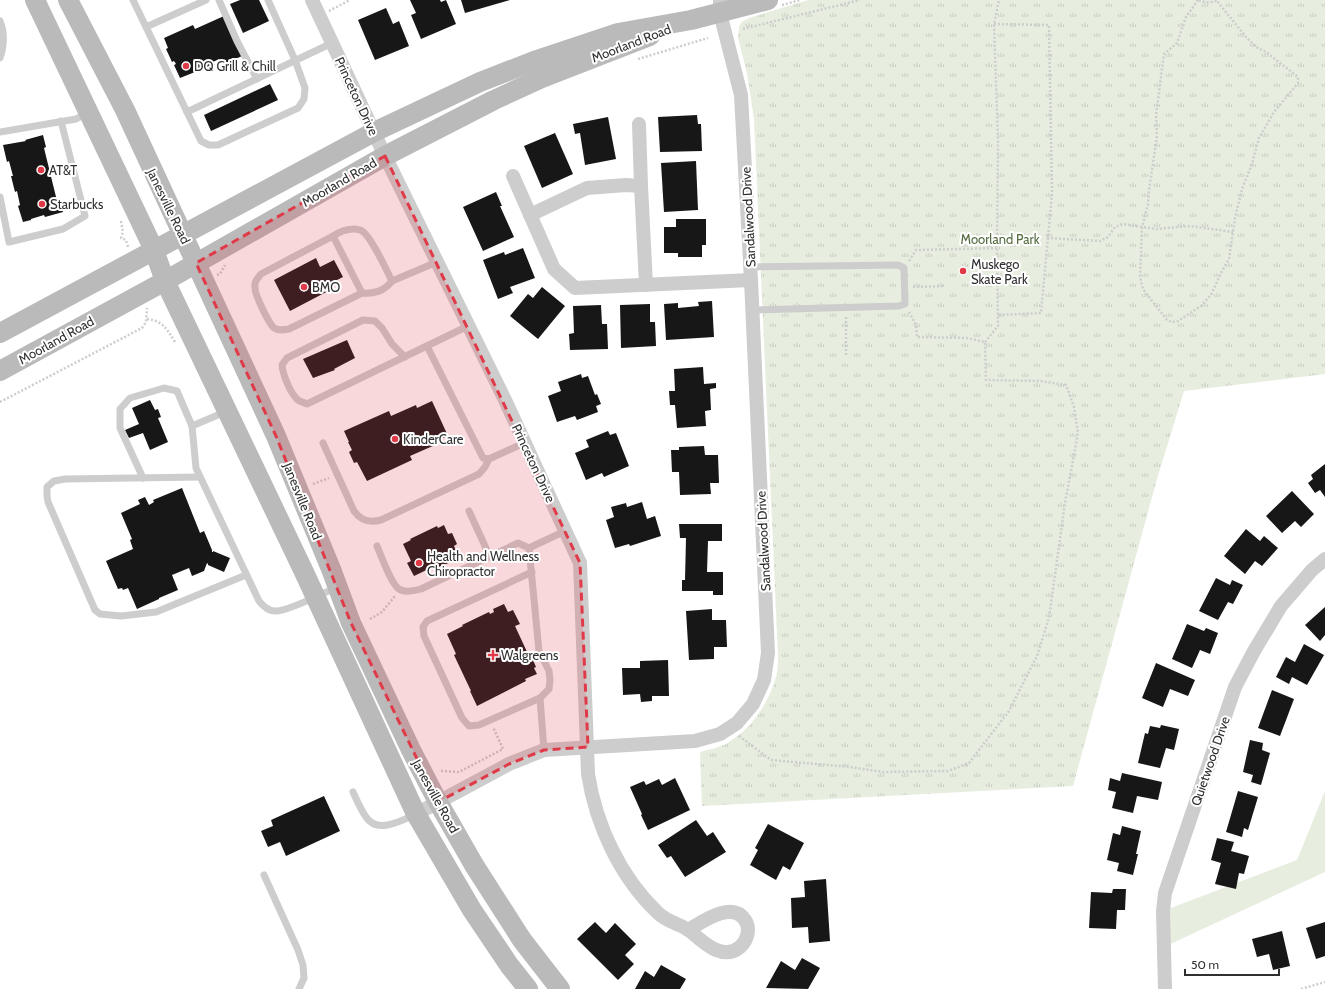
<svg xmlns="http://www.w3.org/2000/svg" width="1325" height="989" viewBox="0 0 1325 989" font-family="Cabin,sans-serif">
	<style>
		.green { fill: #e7eddf }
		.park { fill: url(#park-tufts) }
		.building { fill: #171717 }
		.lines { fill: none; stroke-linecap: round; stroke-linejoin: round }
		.path { stroke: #cdcdcd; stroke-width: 2.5; stroke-dasharray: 2 2; stroke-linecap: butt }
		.lane { stroke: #cdcdcd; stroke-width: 7 }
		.street { stroke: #cdcdcd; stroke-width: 14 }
		.secondary { stroke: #bababa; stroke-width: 20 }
		.marked { fill: #e03a49; fill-opacity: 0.2; stroke: #e03a49; stroke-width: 3; stroke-dasharray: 8 5; stroke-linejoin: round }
		.poi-dot { fill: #e03a49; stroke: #fff; stroke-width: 1.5 }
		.labels { text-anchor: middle; stroke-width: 4; stroke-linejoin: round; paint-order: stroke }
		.street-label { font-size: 13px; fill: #303030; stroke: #fff }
		.poi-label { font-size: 13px; fill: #303030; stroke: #fff; text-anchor: start }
		.park-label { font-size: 13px; fill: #546b3f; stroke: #fff }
	</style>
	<defs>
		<pattern id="park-tufts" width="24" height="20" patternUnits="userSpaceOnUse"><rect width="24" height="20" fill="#e7eddf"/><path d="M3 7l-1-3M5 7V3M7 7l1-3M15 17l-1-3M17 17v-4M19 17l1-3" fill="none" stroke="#c6ccc0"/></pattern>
	</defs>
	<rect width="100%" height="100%" fill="#fff"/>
	<polygon class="green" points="1325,791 1325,872 1164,947 1163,911 1297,860"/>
	<path class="park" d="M 808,0 L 1325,0 L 1325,374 L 1184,391 L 1157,479 L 1073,786 L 702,806 L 700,752 C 707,750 717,748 724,745 C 750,731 768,705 776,677 C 778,670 778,663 778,656 L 754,119 L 747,73 L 738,38 L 739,26 L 742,22 L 749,18 Z"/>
	<g class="building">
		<polygon points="240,0 259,0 269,21 243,33 230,4"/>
		<polygon points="410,0 440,0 441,2 446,0 456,24 421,39 411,15 416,13"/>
		<polygon points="461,0 510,0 465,13"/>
		<polygon points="386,8 393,24 399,21 409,46 375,60 358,20"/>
		<polygon points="224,16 242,56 222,65 219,59 213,62 215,65 198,73 197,69 194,70 195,72 180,78 174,65 176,64 174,61 172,62 166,49 168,48 164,38 193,25 195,29"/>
		<polygon points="270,84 278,100 211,131 204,115"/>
		<polygon points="697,115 698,124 701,124 702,151 660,152 658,117"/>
		<polygon points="608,117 616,159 585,165 580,133 575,134 573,124"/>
		<polygon points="555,133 573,174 542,188 524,146"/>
		<polygon points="43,135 46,147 44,148 57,201 60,201 63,212 45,217 44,215 31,219 31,220 23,222 18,206 20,205 17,191 15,192 11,176 13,176 9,161 7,162 3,145 26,141 25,140"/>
		<polygon points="696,161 698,210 664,212 661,163"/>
		<polygon points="496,192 502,206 500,206 514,237 483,251 463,207"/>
		<polygon points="676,219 706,219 706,245 702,245 702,257 678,257 678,253 664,253 664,227 676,227"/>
		<polygon points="523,248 535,278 510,287 513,293 498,299 483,260 504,252 505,255"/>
		<polygon points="316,258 320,267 334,260 343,277 329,284 332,289 290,311 274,280"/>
		<polygon points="542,287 565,306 538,339 510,316 528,294 533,298"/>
		<polygon points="712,301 714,337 666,340 664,304 678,303 678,308 699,306 698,302"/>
		<polygon points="650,304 650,322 655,322 656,346 621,348 620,305"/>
		<polygon points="601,305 602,324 607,324 608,349 570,350 569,334 574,333 573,306"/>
		<polygon points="347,340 355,358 334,369 335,370 313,378 303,359"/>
		<polygon points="703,367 704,384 716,383 716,388 710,389 711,410 705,411 706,426 677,428 675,405 670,405 669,391 675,391 674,369"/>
		<polygon points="581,374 582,378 588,376 595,395 597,394 601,404 596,406 598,412 577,420 575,416 557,422 548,396 561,391 558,382"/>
		<polygon points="150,400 155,410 158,409 161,417 158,418 168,442 150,450 143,433 129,438 125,430 139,424 132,408"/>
		<polygon points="432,401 448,436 433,442 435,445 410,456 412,460 367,481 357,462 354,463 349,452 352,450 348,442 349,442 344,431 389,411 391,416 416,405 417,408"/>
		<polygon points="608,431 610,435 616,433 629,466 604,477 602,473 586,480 575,453 589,447 586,440"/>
		<polygon points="704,446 705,455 718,455 719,483 710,483 711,494 680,495 679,472 672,472 671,450 679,450 679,447"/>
		<polygon points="1325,464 1325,497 1320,490 1315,493 1308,483 1313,479 1311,475"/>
		<polygon points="182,488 200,533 204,531 212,550 212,552 213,552 213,551 230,558 224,572 208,565 208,564 207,563 204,571 192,576 189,568 172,575 178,590 159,598 159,599 137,609 128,588 123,590 122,588 118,589 106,561 133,549 130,540 132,539 121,513 140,504 138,500 145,497 149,505 154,502 153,500"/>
		<polygon points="1292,491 1314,514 1301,527 1295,521 1282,533 1266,516"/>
		<polygon points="642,502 647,519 655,516 661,536 630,546 629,544 615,548 606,520 614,517 611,507 626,503 627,507"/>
		<polygon points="679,524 722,524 722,541 708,541 707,572 723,572 723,595 713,595 713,591 682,591 682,580 685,580 686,538 680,538"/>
		<polygon points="444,525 448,534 452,533 457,544 454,546 458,555 449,559 451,562 436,568 435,566 414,576 407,563 411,561 403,544 411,540 410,539 437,526 438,528"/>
		<polygon points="1246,529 1260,541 1264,536 1278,548 1262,566 1255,561 1245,574 1224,556"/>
		<polygon points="1216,578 1230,585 1232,580 1243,585 1233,604 1228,602 1218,620 1199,611"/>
		<polygon points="504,604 508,612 513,610 520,624 515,626 528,654 530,653 536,667 534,668 537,674 525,679 526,681 477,706 470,691 471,691 454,655 456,654 447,634 463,626 462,625 489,612 490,614 494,612 493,609"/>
		<polygon points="1325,607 1325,635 1320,641 1305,625"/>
		<polygon points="712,609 712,620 726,620 727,647 714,647 714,659 689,660 686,611"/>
		<polygon points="1187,624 1204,631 1206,628 1218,633 1210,654 1200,650 1192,668 1172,659"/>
		<polygon points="1304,644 1324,655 1307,685 1292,677 1289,684 1276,677 1286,657 1295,662"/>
		<polygon points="668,660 669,696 652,696 652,701 641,702 640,694 623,695 622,668 640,668 640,661"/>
		<polygon points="1156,663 1195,680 1188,696 1170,689 1163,707 1142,698"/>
		<polygon points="1272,690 1294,699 1280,736 1258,728"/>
		<polygon points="1161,725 1179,729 1174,750 1166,748 1160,768 1138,763 1145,733 1148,734 1150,726 1160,728"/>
		<polygon points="1250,740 1263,743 1262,750 1270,753 1261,785 1251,782 1253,775 1243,772"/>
		<polygon points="1122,773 1162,782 1158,800 1137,796 1133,813 1112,808 1116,792 1108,790 1110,778 1120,781"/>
		<polygon points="675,778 690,810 648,830 641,815 642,814 630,787 644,781 646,785 659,779 662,785"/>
		<polygon points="1238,791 1258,797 1248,830 1244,828 1242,837 1226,832"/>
		<polygon points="324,796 340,831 286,856 280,842 268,847 261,831 273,826 271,820"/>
		<polygon points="696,820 707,836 713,832 726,852 685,877 671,856 667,858 658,845"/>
		<polygon points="768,824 804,843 790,870 783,866 776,880 750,865 758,850 755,848"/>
		<polygon points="1122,826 1141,831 1136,854 1138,854 1133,875 1117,871 1119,863 1107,860 1113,833 1120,835"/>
		<polygon points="1217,838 1234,842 1231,851 1249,856 1244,874 1239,873 1236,889 1215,884 1221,863 1211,860"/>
		<polygon points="826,879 830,941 809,943 808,927 792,928 791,898 805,897 804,881"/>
		<polygon points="1113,889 1126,889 1125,910 1117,910 1116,929 1089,928 1091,892 1112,893"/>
		<polygon points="595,922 606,933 615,923 636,944 625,955 634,964 618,980 577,939"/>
		<polygon points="1325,922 1325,956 1316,959 1306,928"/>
		<polygon points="1282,931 1290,966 1273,970 1269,954 1257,957 1252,939"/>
		<polygon points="802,958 820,968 808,989 766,988 781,961 795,970"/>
		<polygon points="661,965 686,979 680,989 635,989 645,971 654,977"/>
	</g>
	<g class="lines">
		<g class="path">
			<polyline points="1198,0 1186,17 1177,43 1164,54 1156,115 1157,136 1149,190 1148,204 1142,228 1140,277 1143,289 1167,320 1172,322 1178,321 1201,306 1211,295 1221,273 1229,259 1235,218 1242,189 1252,164 1259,138 1274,112 1298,83 1298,77 1266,52 1256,47 1246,37 1217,1"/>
			<path d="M 1199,0 C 1204,3 1212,3 1218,0"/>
			<polyline points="782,5 800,0"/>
			<polyline points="329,11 350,0"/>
			<polyline points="994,24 1049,25 1052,194 1041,313 998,315"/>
			<polyline points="743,29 860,0"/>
			<polyline points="638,59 708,38"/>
			<polyline points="121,221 123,232 121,238 126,240 128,247"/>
			<polyline points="1047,238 1100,241 1108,237 1115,227 1123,224 1156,229 1190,226 1233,232"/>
			<polyline points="909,261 916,250 1000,248"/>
			<polyline points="217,275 220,274 225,265"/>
			<polyline points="913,287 945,286"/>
			<path d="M 147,319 C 163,321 167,329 175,342"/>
			<polyline points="985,342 998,326 997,248 998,141 994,24 999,0"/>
			<polyline points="846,355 846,316"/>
			<polyline points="0,402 142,328 146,322 147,308"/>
			<polyline points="313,484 329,478"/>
			<polyline points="370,619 382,612 395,596"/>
			<polyline points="739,736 771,760 850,767 883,772 948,771 969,763 1009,711 1037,656 1049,618 1065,503 1078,433 1074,407 1066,385 1040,381 986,380 985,342 967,338 917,337 916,325 909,312"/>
			<polyline points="441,771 459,772 503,749 493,727"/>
			<polyline points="1301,989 1325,982"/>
		</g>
		<g class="lane">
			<polyline points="133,0 187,112 332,43"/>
			<polyline points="219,0 237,41 257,79"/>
			<path d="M 0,21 C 5,33 4,46 0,58"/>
			<polyline points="146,27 206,0"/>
			<polyline points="187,112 201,141 209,145 218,145 298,108 304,99 305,88 295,60 268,0"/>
			<polyline points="0,132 76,119 87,113"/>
			<polyline points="0,197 9,242 63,229 85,216 61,121"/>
			<path d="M 333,236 L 362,293 L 289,329 C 284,330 279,331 274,328 C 269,324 255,295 255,288 C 254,282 257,279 261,274 L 333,236 C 341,231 350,227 360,230 C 369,232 387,271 392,281 L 437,262"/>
			<polyline points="750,267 898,265 904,268 905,304 899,306 752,310"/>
			<path d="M 362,293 C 375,294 384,291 392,281"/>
			<polyline points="427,346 483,458 489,459 524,443"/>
			<path d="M 405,357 L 392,344 L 382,328 L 375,321 L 363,320 L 287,358 L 282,365 C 283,375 290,393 298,400 C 301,402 305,403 307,404 L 468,326"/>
			<path d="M 225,412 L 192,426 L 196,468 L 259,601 C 263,606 268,611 275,611 C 287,612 324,593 337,587"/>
			<path d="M 323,443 L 354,511 C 361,521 370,523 381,520 L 479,474 L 485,467 L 489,459"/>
			<polyline points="200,477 65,479 54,481 47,487 47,496 48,502 95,610 100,614 121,616 156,612 246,575"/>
			<polyline points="143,478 120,428 120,409 130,398 164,388 177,391 192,426"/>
			<polyline points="469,511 490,557"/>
			<path d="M 377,546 C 381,555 391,584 399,589 C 405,593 414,591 421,589 L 518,543 L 529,548 L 565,531"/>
			<polyline points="529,548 539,651 549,671 550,680 549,689 540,698 544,750"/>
			<polyline points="532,572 427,621 423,627 424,636 462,718 469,726 479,725 540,698"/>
			<path d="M 353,792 C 357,801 361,810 366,817 C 377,834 401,821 414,815"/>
			<polyline points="264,875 298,950 303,965 304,978 299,989"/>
		</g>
		<g class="street">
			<path d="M 312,0 L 385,156 L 505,400 L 580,563 L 588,774 C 596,825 620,877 658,913 C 667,922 680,924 690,931 C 702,941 722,962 740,947 C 747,941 751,929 745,920 C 732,900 702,922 688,930"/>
			<polyline points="513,176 554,269 575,288 751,280"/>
			<polyline points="641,186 646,285"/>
			<polyline points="530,215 587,188 626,185 641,186 639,124"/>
			<polyline points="416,814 509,764 544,750 695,741 720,734 737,723 753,704 764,680 768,653 751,280 741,95 720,13 720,0"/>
			<polyline points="1165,989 1163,911 1165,893 1235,687 1254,651 1281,606 1312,570 1325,559"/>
		</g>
		<g class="secondary">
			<polyline points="35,0 154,250 165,281 304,572 416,814 472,910 509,965 528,989"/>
			<polyline points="68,0 125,110 276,436 331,569 351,623 411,750 438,802 474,865 522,940 560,989"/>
			<polyline points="0,333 374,132 480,82 534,61 618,33 691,20 768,0"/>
			<polyline points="0,371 165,281 385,156 494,100 542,78 650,36"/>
		</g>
	</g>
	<path class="marked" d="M 385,156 L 580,563 L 588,747 L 544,750 L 509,764 L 438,802 L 351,623 L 276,436 L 196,263 Z"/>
	<g class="poi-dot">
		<circle cx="186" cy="66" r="4"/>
		<circle cx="41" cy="170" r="4"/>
		<circle cx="42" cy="204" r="4"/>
		<circle cx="963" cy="271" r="4"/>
		<circle cx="304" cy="287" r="4"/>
		<circle cx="395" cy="439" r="4"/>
		<circle cx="419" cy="563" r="4"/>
		<path d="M491 649h4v4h4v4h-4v4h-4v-4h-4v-4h4z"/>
	</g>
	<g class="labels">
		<g class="street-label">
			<text transform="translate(631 43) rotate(-21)" y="5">Moorland Road</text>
			<text transform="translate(357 96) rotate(65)" y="5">Princeton Drive</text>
			<text transform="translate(339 182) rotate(-30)" y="5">Moorland Road</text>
			<text transform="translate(169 206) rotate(64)" y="5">Janesville Road</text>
			<text transform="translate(748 217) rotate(-93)" y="5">Sandalwood Drive</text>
			<text transform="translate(56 340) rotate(-29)" y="5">Moorland Road</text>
			<text transform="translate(534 463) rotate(65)" y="5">Princeton Drive</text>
			<text transform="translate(303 501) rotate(68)" y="5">Janesville Road</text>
			<text transform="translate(763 541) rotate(-93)" y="5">Sandalwood Drive</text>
			<text transform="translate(1210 761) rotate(-71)" y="5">Quietwood Drive</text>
			<text transform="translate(436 796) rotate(61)" y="5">Janesville Road</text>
		</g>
		<g class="poi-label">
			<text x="194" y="71">DQ Grill &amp; Chill</text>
			<text x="49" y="175">AT&amp;T</text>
			<text x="50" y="209">Starbucks</text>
			<text x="971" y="269">Muskego<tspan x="971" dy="15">Skate Park</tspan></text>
			<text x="312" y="292">BMO</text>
			<text x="403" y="444">KinderCare</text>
			<text x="427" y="561">Health and Wellness<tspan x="427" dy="15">Chiropractor</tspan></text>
			<text x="501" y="660">Walgreens</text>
		</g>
		<g class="park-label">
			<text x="1000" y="244">Moorland Park</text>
		</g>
	</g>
	<path d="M1185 969v6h94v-6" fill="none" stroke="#303030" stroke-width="2"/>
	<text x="1191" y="969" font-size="12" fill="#303030" stroke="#ffffff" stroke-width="3" paint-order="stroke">50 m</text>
</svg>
